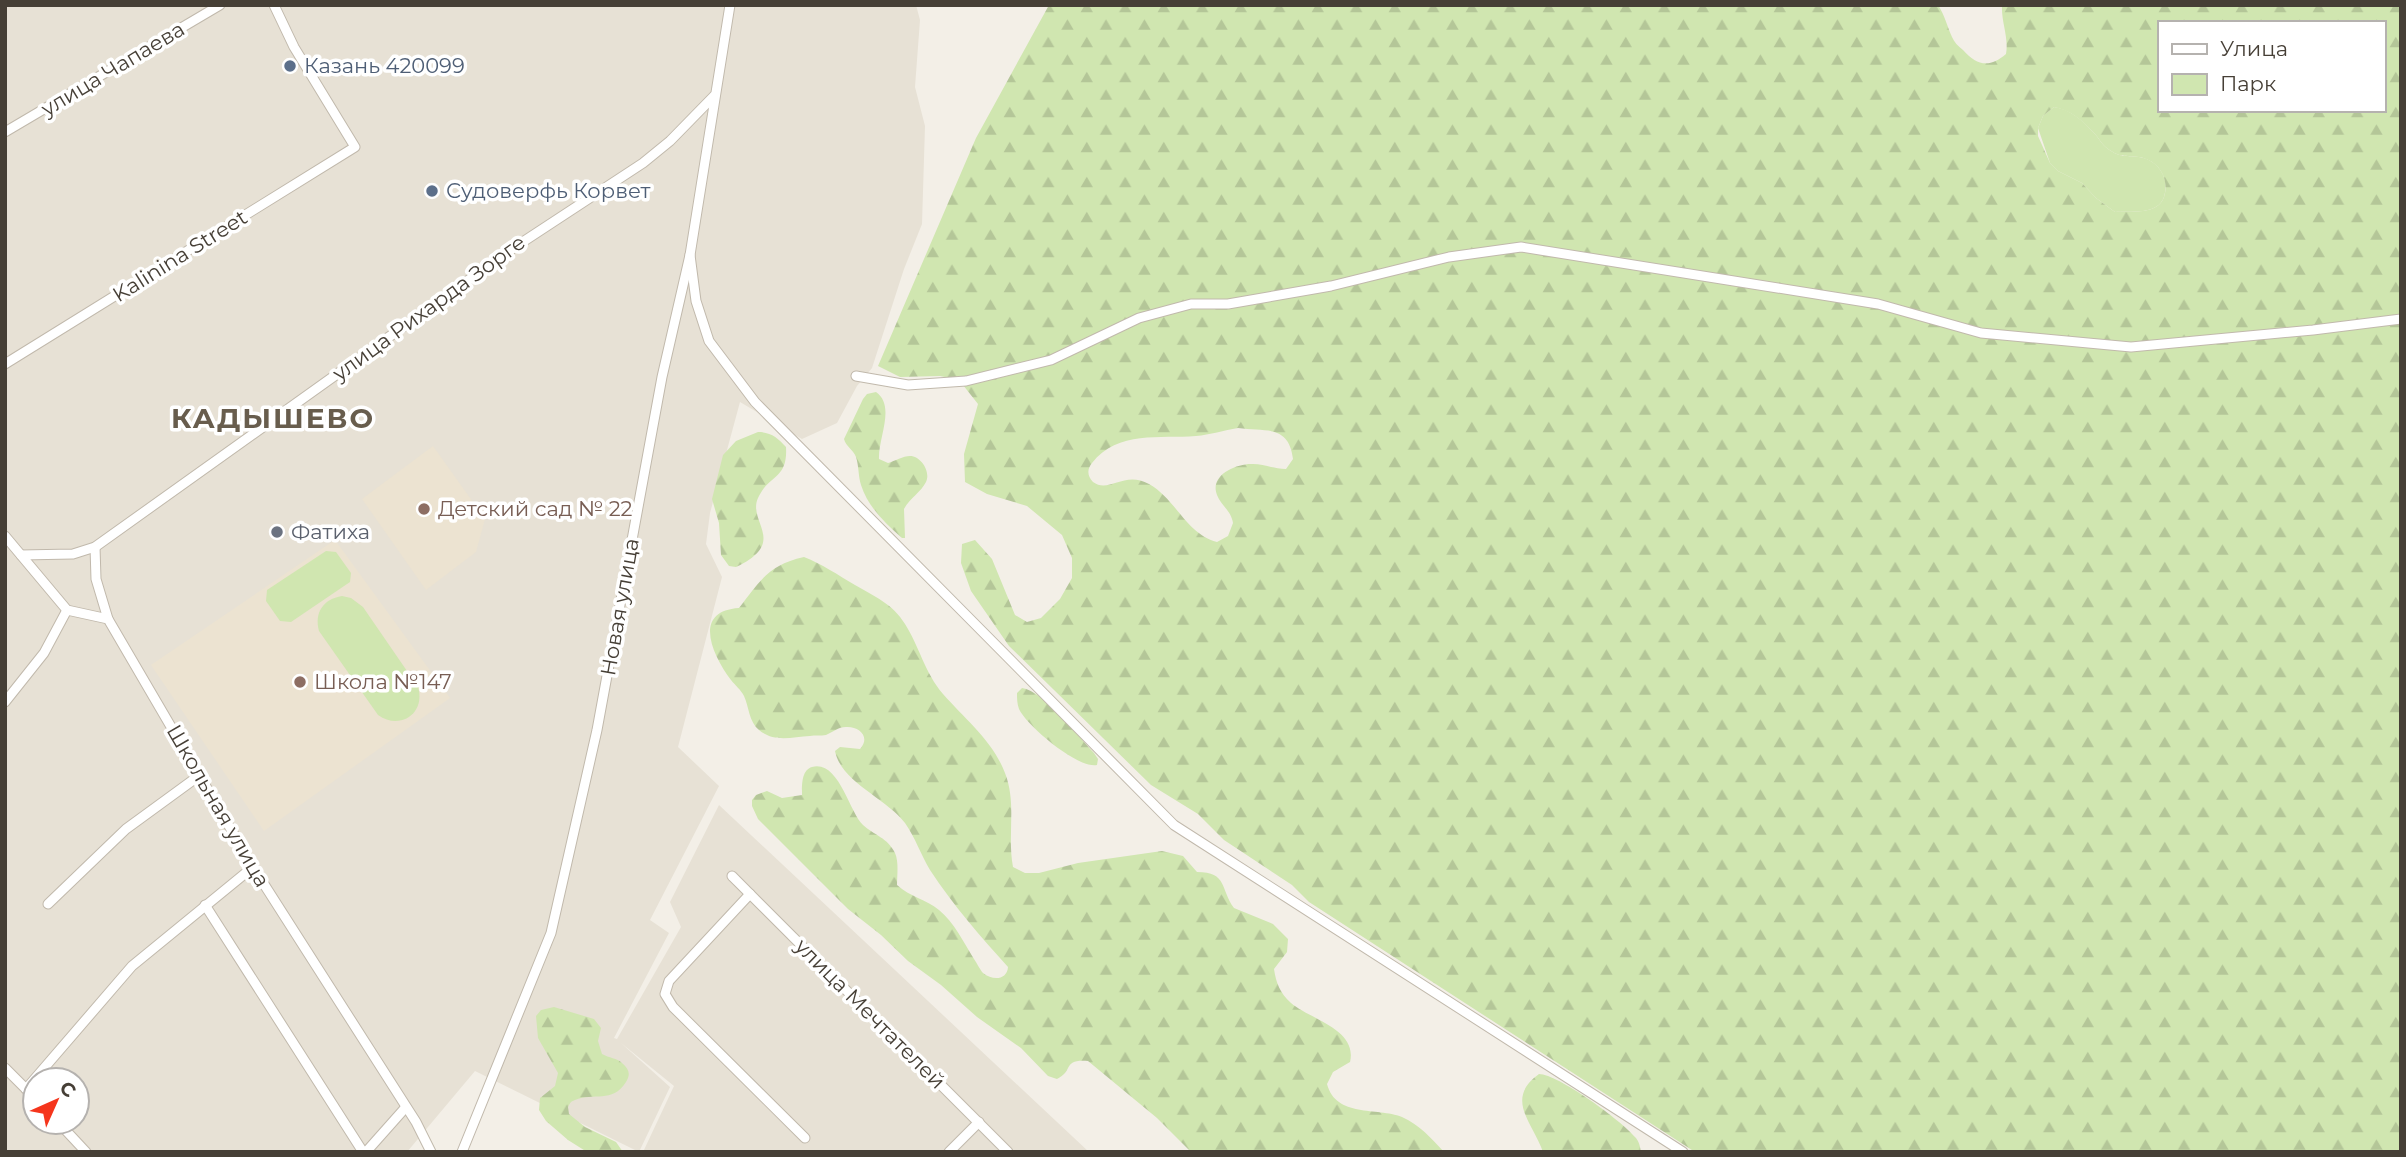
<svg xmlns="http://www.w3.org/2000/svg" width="2406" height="1157" viewBox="0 0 2406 1157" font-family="Montserrat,sans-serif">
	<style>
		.residential { fill: #e7e1d5; fill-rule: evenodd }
		.education { fill: #ece3d1 }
		.green { fill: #d0e6b0 }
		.forest { fill: url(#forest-firs); fill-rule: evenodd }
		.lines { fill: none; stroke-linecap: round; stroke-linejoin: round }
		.street-casing { stroke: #c1b9ac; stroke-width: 11 }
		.street { stroke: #fff; stroke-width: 9 }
		.service-dot { fill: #5c6f8a; stroke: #fff; stroke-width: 2.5 }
		.education-dot { fill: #8d6e63; stroke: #fff; stroke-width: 2.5 }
		.worship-dot { fill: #6b7280; stroke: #fff; stroke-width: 2.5 }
		.labels { text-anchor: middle; stroke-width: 7; stroke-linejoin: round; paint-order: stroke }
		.service-label { font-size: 21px; fill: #4e5e75; stroke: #fff; text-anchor: start }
		.street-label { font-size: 21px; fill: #463f36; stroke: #fff }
		.education-label { font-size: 21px; fill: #785e54; stroke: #fff; text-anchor: start }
		.worship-label { font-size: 21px; fill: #5b616d; stroke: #fff; text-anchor: start }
		.district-label { font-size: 28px; font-weight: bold; letter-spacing: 2px; fill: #685d4d; stroke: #fff }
	</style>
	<defs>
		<pattern id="forest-firs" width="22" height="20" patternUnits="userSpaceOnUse" patternTransform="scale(1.75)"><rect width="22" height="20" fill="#d0e6b0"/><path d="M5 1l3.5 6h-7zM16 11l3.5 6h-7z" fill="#b4c698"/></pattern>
	</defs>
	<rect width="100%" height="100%" fill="#f3efe7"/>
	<path class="residential" d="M 5,5 L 916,5 L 920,20 L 915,87 L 925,126 L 922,224 L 904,269 L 872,368 L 857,386 L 837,423 L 802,439 L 740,402 L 710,513 L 706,544 L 722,577 L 678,747 L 719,786 L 650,920 L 669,933 L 614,1038 L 617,1039 L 681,927 L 670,902 L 719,805 L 1089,1152 L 643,1152 L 674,1086 L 621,1043 L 670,1087 L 639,1152 L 475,1071 L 407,1152 L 5,1152 ZM 35,1080 L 77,1080 L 77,1122 L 35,1122 Z"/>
	<g class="education">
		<polygon points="433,446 485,519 476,552 426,590 362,499"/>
		<polygon points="335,540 450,698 264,831 151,665"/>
	</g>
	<g class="green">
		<path d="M 2054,107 C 2070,109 2082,120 2094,133 C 2099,138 2102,145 2108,149 C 2121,158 2124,155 2139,157 C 2159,160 2170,179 2164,197 C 2158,215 2131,211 2115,212 L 2096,198 L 2082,183 L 2058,171 L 2050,163 L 2038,128 L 2043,116 Z"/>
		<polygon points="326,551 336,552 351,573 350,582 291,622 280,621 266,601 267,590"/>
		<path d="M 342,596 L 351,598 L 363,607 L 418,687 C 426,713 400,731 378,715 L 319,631 C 314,613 323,599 342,596 Z"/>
	</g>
	<g class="forest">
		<path d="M 1049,5 L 1938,5 C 1945,16 1947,26 1952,37 C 1954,42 1958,46 1963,50 C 1977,66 1990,68 2006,54 C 2009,37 2001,22 2002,5 L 2401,5 L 2401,1152 L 1695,1152 L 1309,902 L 1292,885 L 1224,840 L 1198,814 L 1151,785 L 1009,646 L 971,591 L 961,563 L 962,544 L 975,540 L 992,559 L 1015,615 L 1027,622 L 1041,618 L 1060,599 L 1072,578 L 1072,558 L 1062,535 L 1027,506 L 987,494 L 965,482 L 964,454 L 978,404 L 959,380 L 940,376 L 900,377 L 878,366 L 976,138 ZM 2159,23 L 2383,23 L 2383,110 L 2159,110 ZM 2054,107 C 2070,110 2082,120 2094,133 C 2099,138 2102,145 2108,149 C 2121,158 2124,155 2139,157 C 2158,160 2170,178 2164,197 C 2158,215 2131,211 2115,212 L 2096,198 L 2082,183 L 2058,171 L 2050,163 L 2038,136 L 2038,128 L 2043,116 ZM 1238,428 C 1265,432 1289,424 1293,459 L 1286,469 C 1274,469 1264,464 1253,464 C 1237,463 1209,475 1217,495 C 1221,506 1231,510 1233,523 L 1228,536 L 1217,542 C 1186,534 1176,499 1149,484 C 1124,470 1109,494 1093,482 C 1087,476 1087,469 1092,463 C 1118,430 1160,439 1196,436 C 1210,435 1224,430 1238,428 Z"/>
		<path d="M 876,392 C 896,406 878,438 879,459 L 888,463 C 895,461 903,456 910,456 C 921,456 931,472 926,482 C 921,492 910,498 904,509 L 905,538 L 902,538 C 885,523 868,507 861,485 C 858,476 859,466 856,457 C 853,449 846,447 844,439 L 863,399 L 867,394 Z"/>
		<path d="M 758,432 C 771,432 778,438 786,447 C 788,480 769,474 758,498 C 747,522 789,542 736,567 L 729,566 L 721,555 L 719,523 L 712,499 L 723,455 L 736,441 Z"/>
		<path d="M 804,557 C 822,564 838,575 855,585 C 874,596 893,604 905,624 C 919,646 925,673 943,694 C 965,719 993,741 1005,773 C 1017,804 1007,835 1013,867 L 1025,873 L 1039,873 L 1078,863 L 1162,851 L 1183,856 L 1197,872 C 1228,872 1220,889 1234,908 L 1273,924 L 1288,939 L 1287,952 L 1274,969 C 1276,983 1280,993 1291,1003 C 1309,1019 1358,1029 1350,1062 L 1333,1072 L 1327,1084 C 1336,1118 1377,1107 1402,1117 C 1420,1125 1431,1138 1444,1152 L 1191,1152 L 1157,1118 L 1088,1061 C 1062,1059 1074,1071 1057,1079 L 1048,1076 L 1021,1048 L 977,1017 L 941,985 L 908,961 L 881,935 L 848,909 L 758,819 L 752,806 L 752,800 L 756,795 L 767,791 L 782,798 L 802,795 C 802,787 801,770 812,767 C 839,760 849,812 863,825 C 874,835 888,838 895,853 C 899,862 897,875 897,885 C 910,897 926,899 939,910 C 954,922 964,943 974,959 C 977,963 980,970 983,973 C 993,981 1007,980 1008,967 C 980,936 953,905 930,870 C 921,855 915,837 905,823 C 886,798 841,782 835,751 L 840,747 L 860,749 C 871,737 859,726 846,727 C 838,727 833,732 826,735 C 821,736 815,735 810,736 C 792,737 774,743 759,730 C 749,722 749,707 744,696 C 741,690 735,685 731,680 C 712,655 692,611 739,608 C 760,581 768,565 804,557 Z"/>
		<path d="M 1022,688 C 1044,691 1078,736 1094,753 L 1098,759 L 1097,765 C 1078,769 1027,726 1019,709 C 1017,704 1017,698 1017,693 Z"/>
		<path d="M 554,1007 L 594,1019 L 601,1028 L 598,1041 L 602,1054 C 609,1058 617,1058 622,1063 C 629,1069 631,1074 626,1082 C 612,1104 594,1092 575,1100 C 570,1102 571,1102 568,1107 L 569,1114 L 585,1127 L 616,1142 L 623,1152 L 587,1152 L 568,1140 L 546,1121 L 539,1110 L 540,1098 L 555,1086 L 558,1073 L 538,1038 L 536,1016 L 541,1010 Z"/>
		<path d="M 1539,1074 C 1558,1074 1622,1121 1635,1137 C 1639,1141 1640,1146 1641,1152 L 1543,1152 C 1533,1123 1504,1099 1539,1074 Z"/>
	</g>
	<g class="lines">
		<defs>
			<g id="street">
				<polyline points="5,132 220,5"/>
				<polyline points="690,255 696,301 709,341 755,402 1174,825 1683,1152"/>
				<polyline points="5,364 355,147 294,47 274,5"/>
				<polyline points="856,376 908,385 966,381 1051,360 1139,318 1191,304 1228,304 1331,286 1449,257 1521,247 1878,304 1981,333 2131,347 2313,330 2401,319"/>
				<polyline points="5,536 67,610 108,619 253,867 416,1122 431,1152"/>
				<polyline points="95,547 96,579 108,619"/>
				<polyline points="21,555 73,554 95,547 512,249 643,163 670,141 714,96"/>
				<polyline points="5,702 44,653 67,610"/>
				<polyline points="732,876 1008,1152"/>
				<polyline points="750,894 669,981 665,994 673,1007 805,1138"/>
				<polyline points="48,904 126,829 200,775"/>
				<polyline points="205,905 363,1152"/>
				<polyline points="5,1068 35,1098"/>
				<polyline points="26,1089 132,966 253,867"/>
				<polyline points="58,1122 86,1152"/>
				<polyline points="366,1152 406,1107"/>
				<polyline points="462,1152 551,933 597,730 662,377 690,255 730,5"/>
				<polyline points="949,1152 979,1122"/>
			</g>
		</defs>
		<use href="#street" class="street-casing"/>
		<use href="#street" class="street"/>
	</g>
	<g class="service-dot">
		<circle cx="290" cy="66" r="7"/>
		<circle cx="432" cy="191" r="7"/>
	</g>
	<g class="education-dot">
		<circle cx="424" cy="509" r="7"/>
		<circle cx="300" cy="682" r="7"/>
	</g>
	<circle class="worship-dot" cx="277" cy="532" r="7"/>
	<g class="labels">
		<g class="service-label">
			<text x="304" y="73">Казань 420099</text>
			<text x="446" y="198">Судоверфь Корвет</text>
		</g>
		<g class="street-label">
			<text transform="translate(113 69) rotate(-31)" y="7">улица Чапаева</text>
			<text transform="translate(180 256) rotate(-32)" y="7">Kalinina Street</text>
			<text transform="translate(429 308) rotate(-36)" y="7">улица Рихарда Зорге</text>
			<text transform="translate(620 607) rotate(-80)" y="7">Новая улица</text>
			<text transform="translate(218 806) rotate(60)" y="7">Школьная улица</text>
			<text transform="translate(870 1014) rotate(45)" y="7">улица Мечтателей</text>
		</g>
		<g class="education-label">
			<text x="438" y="516">Детский сад № 22</text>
			<text x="314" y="689">Школа №147</text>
		</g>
		<g class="worship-label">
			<text x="291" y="539">Фатиха</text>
		</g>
		<g class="district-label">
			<text x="273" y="428">КАДЫШЕВО</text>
		</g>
	</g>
	<rect width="2406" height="1157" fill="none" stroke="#463f36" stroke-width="14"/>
	<rect x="2158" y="21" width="228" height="91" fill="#ffffff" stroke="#b5b2af" stroke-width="2"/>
	<rect x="2172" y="44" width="35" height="10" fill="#ffffff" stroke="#b5b2af" stroke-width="2"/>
	<text x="2220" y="56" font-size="21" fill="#463f36">Улица</text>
	<rect x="2172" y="74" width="35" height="21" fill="#d0e6b0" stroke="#b5b2af" stroke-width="2"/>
	<text x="2220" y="91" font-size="21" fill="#463f36">Парк</text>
	<g transform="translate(56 1101) rotate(45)"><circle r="33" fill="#ffffff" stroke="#b5b2af" stroke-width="2"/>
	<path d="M0-5L12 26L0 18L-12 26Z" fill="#f5351c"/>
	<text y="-10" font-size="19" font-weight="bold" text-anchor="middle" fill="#463f36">С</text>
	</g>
</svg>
